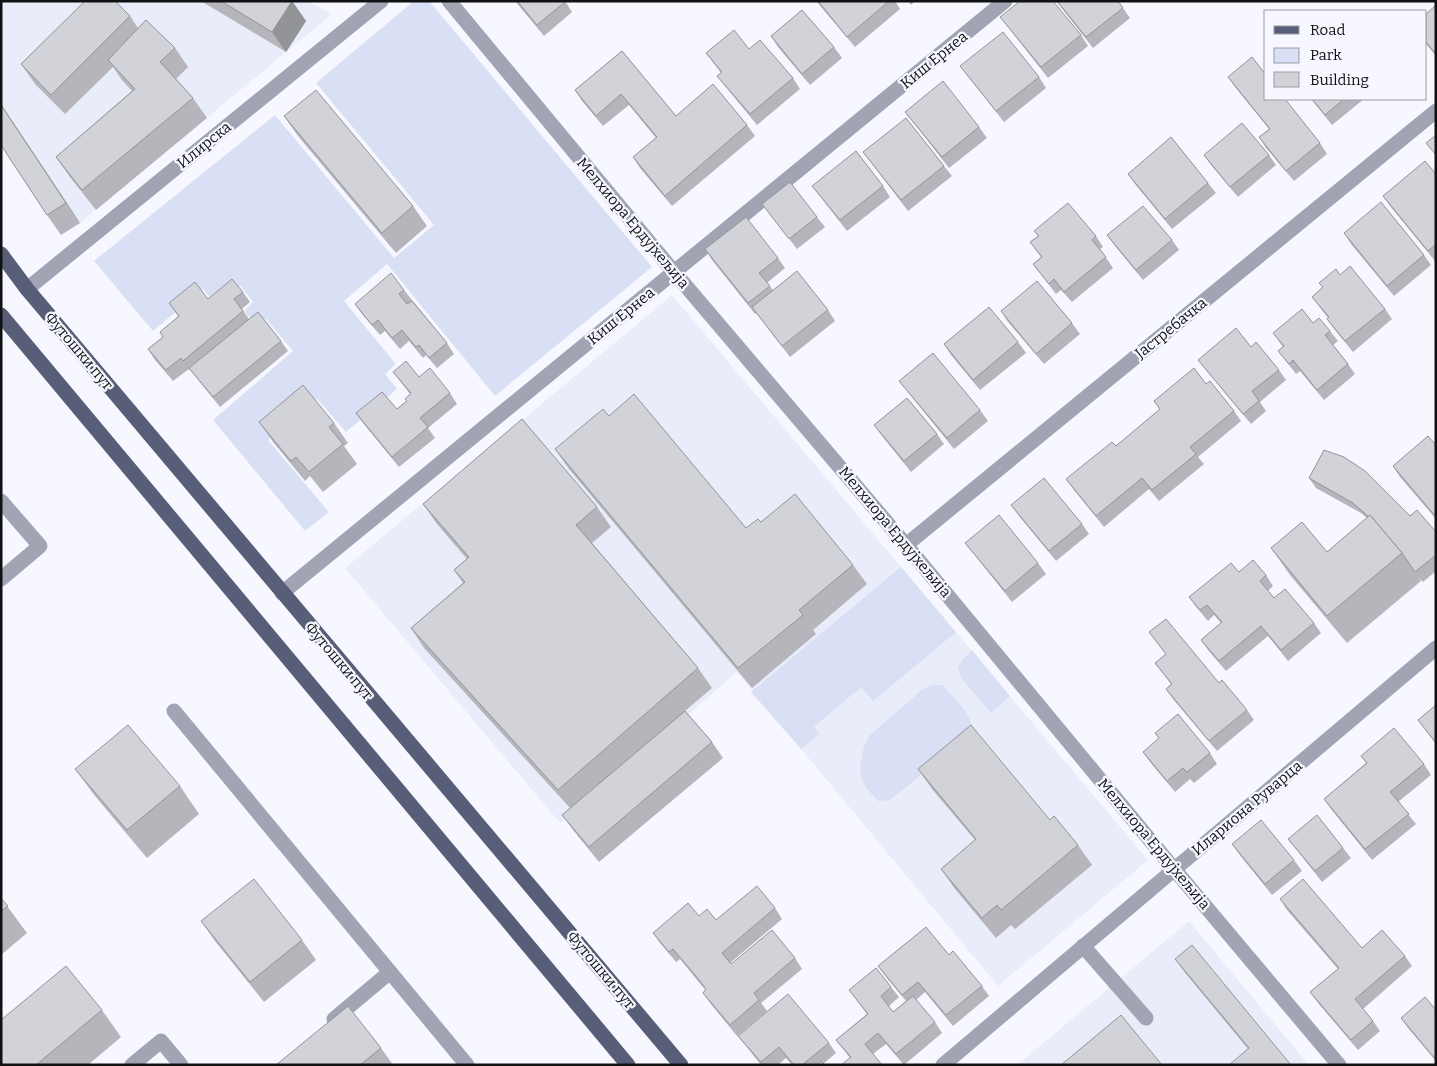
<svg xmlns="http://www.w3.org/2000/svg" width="1437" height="1066" viewBox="0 0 1437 1066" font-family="Bitter,serif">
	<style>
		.built { fill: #e9edfa }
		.green { fill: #d9dff5 }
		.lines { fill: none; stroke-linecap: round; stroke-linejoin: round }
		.minor { stroke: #a0a4b3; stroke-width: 15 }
		.major { stroke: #585e78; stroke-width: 15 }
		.wall { fill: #b5b5bb }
		.shaded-wall { fill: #939498 }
		.building { fill: #d2d3d9; stroke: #939498 }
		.labels { text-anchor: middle; stroke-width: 4.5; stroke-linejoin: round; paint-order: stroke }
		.street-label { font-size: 15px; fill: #101113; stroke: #f7f8ff }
	</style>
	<rect width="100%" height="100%" fill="#f7f8ff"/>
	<g class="built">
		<polygon points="1,1 308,1 332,14 80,223 61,235 1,143"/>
		<polygon points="672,295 1148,860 998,986 737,672 570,819 560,823 345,568"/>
		<polygon points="1189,921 1309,1065 1017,1065"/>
	</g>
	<g class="green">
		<polygon points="414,1 429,1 652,267 495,396 387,264 344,301 396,364 385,374 397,389 346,432 317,399 268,440 329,512 305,531 213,420 293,351 266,319 257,326 244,311 253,302 240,285 216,305 203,289 153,331 94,261 275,115 394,258 434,225 316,83"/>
		<polygon points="901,567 956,632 873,701 861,687 814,727 820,734 801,749 751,692"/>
		<polygon points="972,650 1010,696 991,713 961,678 958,668 963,659"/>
		<path d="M 932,685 L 942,685 C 955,700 974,714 972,734 L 890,800 L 878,801 L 867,789 L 862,780 L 860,768 L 864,746 L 870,735 L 923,689 Z"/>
	</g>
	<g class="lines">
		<g class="minor">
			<polyline points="449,1 674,272 906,545 1174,869 1339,1065"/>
			<polyline points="27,289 381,1"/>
			<polyline points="1,501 40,546 1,579"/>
			<polyline points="906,545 1436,111"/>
			<polyline points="282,593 1005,1"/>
			<polyline points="174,711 390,972"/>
			<polyline points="1083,946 1146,1018"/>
			<polyline points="334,1019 390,972 467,1065"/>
			<polyline points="132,1065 161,1041 181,1065"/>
			<polyline points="943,1065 1436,648"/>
		</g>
		<g class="major">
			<polyline points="1,254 27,289 681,1065"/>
			<polyline points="1,315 628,1065"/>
		</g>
	</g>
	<g class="wall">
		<polygon points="201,1 292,1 306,21 286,52"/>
		<polygon points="515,1 565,1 572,12 544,36"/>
		<polygon points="816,1 895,1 900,9 855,47"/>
		<polygon points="908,1 915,1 911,5"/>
		<polygon points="1056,1 1118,1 1130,18 1093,48"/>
		<polygon points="1436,5 1436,56 1426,44 1426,14"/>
		<polygon points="130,16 138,28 175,48 188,67 176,79 193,98 207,118 96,210 70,177 56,157 132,91 122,80 113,67 65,114 35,84 21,64"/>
		<polygon points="1000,17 1081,35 1088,46 1048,78 1008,27"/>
		<polygon points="771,36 834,47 842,58 810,85 778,47"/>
		<polygon points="749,49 793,78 800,89 757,125 725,86 717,76 721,73 706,53"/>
		<polygon points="622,51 676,116 747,125 755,136 672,206 640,168 633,157 656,138 629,105 603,126 582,101 575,90"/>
		<polygon points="960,66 1039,77 1046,88 1004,122"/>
		<polygon points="1228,77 1320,143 1327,154 1294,181 1266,148 1259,137 1269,129 1235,87"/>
		<polygon points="1311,99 1364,99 1332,125"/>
		<polygon points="1,104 80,223 61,235 47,215 1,145"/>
		<polygon points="905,112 979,127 987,138 949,168 913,122"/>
		<polygon points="284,116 413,206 427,226 396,253 298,136"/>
		<polygon points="863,152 944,166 952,176 908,211"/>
		<polygon points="1204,155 1269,155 1276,165 1238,197 1211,165"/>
		<polygon points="1128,174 1208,183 1216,193 1172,229 1135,184"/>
		<polygon points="1436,174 1436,261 1435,261 1390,206 1383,196"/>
		<polygon points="812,186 883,186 890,197 847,231"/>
		<polygon points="762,204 817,217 825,227 797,249"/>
		<polygon points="1034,231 1096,236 1103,247 1100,249 1113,268 1072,302 1061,290 1056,294 1033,264 1041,257 1030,242 1038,236"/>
		<polygon points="1344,233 1424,255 1431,265 1394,296 1351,244"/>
		<polygon points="1107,235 1172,240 1179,250 1143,280 1115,246"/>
		<polygon points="705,249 778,258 785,268 767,283 773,290 828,310 835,321 790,357 756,313 755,314 712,260"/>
		<polygon points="1340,275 1385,309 1392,319 1353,352 1335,330 1327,319 1328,318 1312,297 1323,287 1319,283"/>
		<polygon points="404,290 412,300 447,343 454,354 437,368 426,355 423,358 409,341 400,349 385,331 380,335 362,314 355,304"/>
		<polygon points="243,292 250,302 242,309 249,319 281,341 288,351 220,407 191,371 189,369 173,381 155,360 148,349 163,337 178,316 169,303 208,299"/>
		<polygon points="1001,311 1072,323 1080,334 1044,364 1008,322"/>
		<polygon points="1313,323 1330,331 1338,341 1333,345 1348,364 1355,374 1324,400 1300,371 1296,374 1286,361 1278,351 1283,347 1273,333"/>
		<polygon points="1018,342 1026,353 980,390 951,355 944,344"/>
		<polygon points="1251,347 1279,370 1286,380 1260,402 1266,411 1251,424 1206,370 1198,360"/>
		<polygon points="393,372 419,377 450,393 457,404 428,428 435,438 399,467 363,423 356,413 397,409 407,401 410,394"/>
		<polygon points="899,381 980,410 988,421 954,449 907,391"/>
		<polygon points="1206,384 1234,411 1241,421 1198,457 1204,464 1159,501 1149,489 1104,527 1074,490 1066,479 1116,446 1160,410 1154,401"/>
		<polygon points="609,416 746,528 761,522 853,565 867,584 813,630 816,634 752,688 569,469 555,449"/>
		<polygon points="259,422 334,423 348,443 344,446 357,464 323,492 310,476 305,481 273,442"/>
		<polygon points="874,425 937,434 944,444 911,472 882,436"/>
		<polygon points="1436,445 1436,519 1400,477 1393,466"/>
		<polygon points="1309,478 1410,516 1436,532 1436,571 1423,582 1418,577 1421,581 1347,643 1290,575 1271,548 1327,552 1367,518 1361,513 1316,488"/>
		<polygon points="423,504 597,507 611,527 592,543 698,668 712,688 685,711 712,742 723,758 599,862 573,830 562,815 570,808 424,648 411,628 463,583 454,570 467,559 437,524"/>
		<polygon points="1011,505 1082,524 1089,534 1056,561 1019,516"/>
		<polygon points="965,543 1038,563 1046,574 1012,602 973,553"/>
		<polygon points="1239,572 1266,575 1273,586 1268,591 1274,598 1314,623 1321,633 1288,661 1268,636 1226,671 1208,650 1201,640 1221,623 1214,615 1208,621 1197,608 1189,597"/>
		<polygon points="1149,632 1219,683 1247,710 1254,720 1217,751 1173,699 1166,689 1171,684 1155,663 1166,654"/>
		<polygon points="1436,705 1436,744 1418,720"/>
		<polygon points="1155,733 1210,753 1217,764 1194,783 1190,779 1175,792 1150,762 1143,752 1159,739"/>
		<polygon points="1361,756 1424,764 1431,775 1398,802 1416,824 1372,860 1331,809 1324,799 1366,763"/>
		<polygon points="75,769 180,786 199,814 147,858 95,796"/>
		<polygon points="918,769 1050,820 1078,845 1092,865 1015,929 1011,925 996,938 955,889 941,869 975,840 932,789"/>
		<polygon points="1288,839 1343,848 1351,858 1322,882 1296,849"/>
		<polygon points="1232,844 1294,860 1302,871 1272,895 1239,854"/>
		<polygon points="1,898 27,933 1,955"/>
		<polygon points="1280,899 1362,948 1405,956 1412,966 1363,1009 1373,1021 1380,1031 1358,1050 1318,1003 1310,992 1338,969 1287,910"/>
		<polygon points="775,908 782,919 730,963 731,964 795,958 802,969 761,1003 767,1011 737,1036 710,1003 703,993 706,990 702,986 680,959 676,962 660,943 653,933 699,916 716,920"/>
		<polygon points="201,921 302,940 316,960 264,1002 215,941"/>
		<polygon points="949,955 982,986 989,996 953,1026 925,992 916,1000 935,1022 942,1033 904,1065 886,1044 873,1054 850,1058 836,1040 867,1014 849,990 891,987 899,997 889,1006 893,1012 906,1001 886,977 878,966"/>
		<polygon points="1175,959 1291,1065 1248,1049 1186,974"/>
		<polygon points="102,1010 121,1037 88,1065 1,1065"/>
		<polygon points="1436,1010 1436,1061 1408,1028 1401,1018"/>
		<polygon points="738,1036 829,1043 836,1053 823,1064 824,1065 792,1065 786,1058 778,1065 761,1065 746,1046"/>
		<polygon points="381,1048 393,1065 276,1065"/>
	</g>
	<g class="shaded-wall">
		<polygon points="292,1 306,21 286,52 272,32"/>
		<polygon points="1,104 80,223 66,203"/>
	</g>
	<g class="building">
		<polygon points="85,1 115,1 130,16 51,95 21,64"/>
		<polygon points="221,1 292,1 272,32"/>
		<polygon points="517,1 565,1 565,2 537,25"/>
		<polygon points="818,1 889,1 847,37"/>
		<polygon points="1020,1 1053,1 1081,35 1041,67 1000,17"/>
		<polygon points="1057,1 1118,1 1123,8 1086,37"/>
		<polygon points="1436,5 1436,54 1426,42 1426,14"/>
		<polygon points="802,10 834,47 802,74 771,36"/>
		<polygon points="146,20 175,48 160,62 193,98 82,190 56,157 135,89 108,60"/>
		<polygon points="734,30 749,49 760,40 793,78 750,114 717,76 722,72 706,53"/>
		<polygon points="1003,32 1039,77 996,111 960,66"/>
		<polygon points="622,51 676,116 713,84 747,125 665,196 633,157 657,137 621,94 596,116 575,90"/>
		<polygon points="1252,57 1266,75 1266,99 1285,99 1320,143 1286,171 1259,137 1270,129 1228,77"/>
		<polygon points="943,81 979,127 942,157 905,112"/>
		<polygon points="316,90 413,206 382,233 284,116"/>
		<polygon points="1312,99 1344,99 1325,115"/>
		<polygon points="1,105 66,203 47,215 1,145"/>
		<polygon points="906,118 944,166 901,200 863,152"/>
		<polygon points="1242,123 1269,155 1230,187 1204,155"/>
		<polygon points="1436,135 1436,155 1426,143"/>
		<polygon points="1171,137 1208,183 1165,219 1128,174"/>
		<polygon points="856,151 883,186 840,220 812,186"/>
		<polygon points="1425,161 1436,174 1436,244 1428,251 1383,196"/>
		<polygon points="790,182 817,217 789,239 762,204"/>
		<polygon points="1381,202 1424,255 1387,286 1344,233"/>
		<polygon points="1068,203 1096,236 1092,240 1106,257 1064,292 1054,279 1049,284 1033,264 1042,257 1030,242 1039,236 1034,231"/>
		<polygon points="1143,206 1172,240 1136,270 1107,235"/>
		<polygon points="746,217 778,258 759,273 770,286 748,303 705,249"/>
		<polygon points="1350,266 1385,309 1345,341 1327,319 1329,317 1312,297 1323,287 1319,283 1336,269 1340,275"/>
		<polygon points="797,271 828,310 782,346 752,307"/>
		<polygon points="391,273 404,290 399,294 407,304 412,301 447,343 429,358 419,345 416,347 402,330 392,338 378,320 372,325 355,304"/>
		<polygon points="232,279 243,292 234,299 243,311 183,361 181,358 166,370 148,349 163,337 160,332 179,316 169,303 195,282 208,299"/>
		<polygon points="1037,281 1072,323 1036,354 1001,311"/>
		<polygon points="989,307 1018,342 973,380 944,344"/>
		<polygon points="1302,309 1313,323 1319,318 1330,331 1325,335 1348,364 1317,390 1293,360 1289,364 1278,351 1284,346 1273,333"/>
		<polygon points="258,312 281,341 213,397 189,368"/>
		<polygon points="1236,328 1251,347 1256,342 1279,370 1252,391 1259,401 1243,414 1198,360"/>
		<polygon points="933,353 980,410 947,438 899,381"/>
		<polygon points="406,361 419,377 430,368 450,393 420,418 428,427 392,457 356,413 382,392 397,409 407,401 405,399 411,393 393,372"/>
		<polygon points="1194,368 1206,384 1210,381 1234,411 1190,447 1196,454 1152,490 1142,478 1096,516 1066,479 1112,442 1116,446 1160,409 1154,401"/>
		<polygon points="303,385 334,423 329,427 343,444 309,472 296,457 291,461 259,422"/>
		<polygon points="634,394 746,528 758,519 761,522 795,494 853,565 799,610 803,615 738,668 555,449 603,409 609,416"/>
		<polygon points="907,398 937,434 904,461 874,425"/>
		<polygon points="522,419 597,507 576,525 698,668 558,790 411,628 465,582 454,570 469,557 423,504"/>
		<polygon points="1428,436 1436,445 1436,517 1393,466"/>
		<polygon points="1324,450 1344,457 1365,471 1410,516 1417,510 1436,532 1436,555 1415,572 1402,553 1370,515 1369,517 1353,503 1309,478"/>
		<polygon points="1044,478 1082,524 1049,551 1011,505"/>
		<polygon points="999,515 1038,563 1005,591 965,543"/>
		<polygon points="1370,515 1402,553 1327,616 1271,548 1302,522 1327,552"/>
		<polygon points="1253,560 1266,575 1260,581 1274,598 1285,589 1314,623 1281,650 1261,626 1219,661 1201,640 1222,622 1207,605 1200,610 1189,597 1231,563 1239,572"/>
		<polygon points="1166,619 1219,683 1222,680 1247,710 1209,741 1166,689 1172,684 1155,663 1166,654 1149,632"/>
		<polygon points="1436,705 1436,743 1418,720"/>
		<polygon points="685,711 712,742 589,847 562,815"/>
		<polygon points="1178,714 1210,753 1187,772 1183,768 1167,781 1143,752 1159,738 1155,733"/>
		<polygon points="128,725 180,786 127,830 75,769"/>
		<polygon points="971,725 1050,820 1054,816 1078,845 1001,910 997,905 982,918 941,869 976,839 918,769"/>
		<polygon points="1394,728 1424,764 1390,792 1409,814 1365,849 1324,799 1367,763 1361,756"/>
		<polygon points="1317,815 1343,848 1315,871 1288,839"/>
		<polygon points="1261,820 1294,860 1265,884 1232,844"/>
		<polygon points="254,879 302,940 250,982 201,921"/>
		<polygon points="1303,879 1362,948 1382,930 1405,956 1355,999 1373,1021 1351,1040 1310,992 1339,968 1280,899"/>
		<polygon points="757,886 775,908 722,953 731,964 772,930 795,958 754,993 759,1000 730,1025 703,993 706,989 695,975 673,949 669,952 653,933 688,903 699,916 707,909 716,920"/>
		<polygon points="1,898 8,906 1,911"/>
		<polygon points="926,927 949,955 953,951 982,986 946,1015 918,982 902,995 878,966"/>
		<polygon points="1192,945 1291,1065 1229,1065 1249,1048 1175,959"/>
		<polygon points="66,966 102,1010 36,1065 1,1065 1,1020"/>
		<polygon points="876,968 891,987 881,996 893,1012 913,996 935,1022 896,1054 878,1033 865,1044 882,1065 841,1065 851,1057 836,1040 868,1014 849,990"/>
		<polygon points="788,994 829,1043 802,1065 794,1065 779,1047 761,1062 738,1036"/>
		<polygon points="1425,997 1436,1010 1436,1060 1401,1018"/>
		<polygon points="348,1006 381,1048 360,1065 276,1065"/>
		<polygon points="1121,1015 1162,1065 1061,1065"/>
		<polygon points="821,1061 824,1065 817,1065"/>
	</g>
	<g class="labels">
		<g class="street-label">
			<text transform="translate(934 60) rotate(-39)" y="5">Киш Ернеа</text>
			<text transform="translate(204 145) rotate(-39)" y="5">Илирска</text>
			<text transform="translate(633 223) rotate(50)" y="5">Мелхиора Ердујхељија</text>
			<text transform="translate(621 316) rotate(-39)" y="5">Киш Ернеа</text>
			<text transform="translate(1171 328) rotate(-39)" y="5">Јастребачка</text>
			<text transform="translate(79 351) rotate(50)" y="5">Футошки пут</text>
			<text transform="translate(895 532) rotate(50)" y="5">Мелхиора Ердујхељија</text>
			<text transform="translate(339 661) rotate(50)" y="5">Футошки пут</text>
			<text transform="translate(1247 808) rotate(-40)" y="5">Илариона Руварца</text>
			<text transform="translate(1154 844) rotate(50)" y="5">Мелхиора Ердујхељија</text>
			<text transform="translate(601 970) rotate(50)" y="5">Футошки пут</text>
		</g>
	</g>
	<rect width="1437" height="1066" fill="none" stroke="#101113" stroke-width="5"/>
	<rect x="1264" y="10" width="162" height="90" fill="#f7f8ff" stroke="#9b9ca1"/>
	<rect x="1274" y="26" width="25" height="8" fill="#585e78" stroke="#9b9ca1"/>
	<text x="1310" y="35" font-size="15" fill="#101113">Road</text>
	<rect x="1274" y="48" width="25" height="15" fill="#d9dff5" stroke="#9b9ca1"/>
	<text x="1310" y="60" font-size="15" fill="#101113">Park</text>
	<rect x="1274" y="72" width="25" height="15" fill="#d2d3d9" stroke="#9b9ca1"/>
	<text x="1310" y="85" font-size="15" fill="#101113">Building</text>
</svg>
